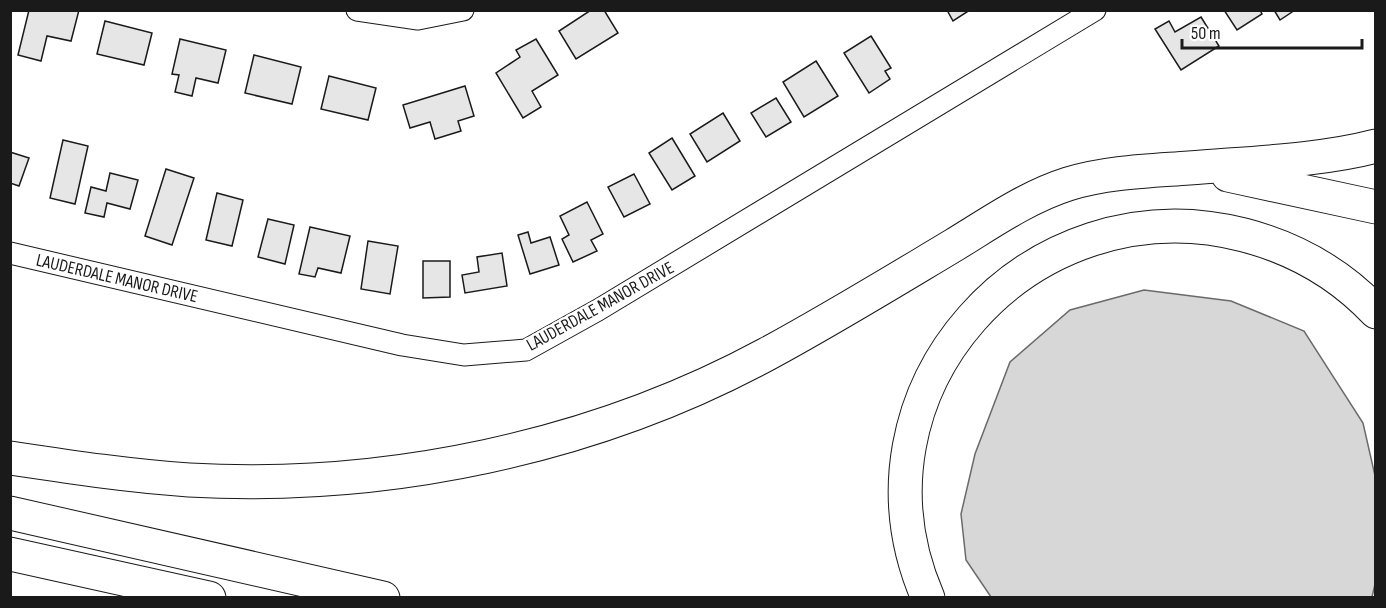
<svg xmlns="http://www.w3.org/2000/svg" width="1386" height="608" viewBox="0 0 1386 608" font-family="'Sofia Sans Condensed',sans-serif">
	<style>
		.water { fill: #d7d7d7; stroke: #6a6a6a; stroke-width: 1.5 }
		.building { fill: #e6e6e6; stroke: #1a1a1a; stroke-width: 1.5 }
		.lines { fill: none; stroke-linecap: round; stroke-linejoin: round }
		.street-casing { stroke: #1a1a1a; stroke-width: 23 }
		.highway-casing { stroke: #1a1a1a; stroke-width: 35 }
		.street { stroke: #fff; stroke-width: 21 }
		.highway { stroke: #fff; stroke-width: 33 }
		.labels { text-anchor: middle; stroke-width: 4.5; stroke-linejoin: round; paint-order: stroke }
		.street-label { font-size: 18px; fill: #1a1a1a; stroke: #fff }
	</style>
	<rect width="100%" height="100%" fill="#fff"/>
	<polygon class="water" points="1144,290 1231,301 1304,331 1363,423 1376,480 1376,580 1372,597 991,597 966,560 961,514 975,454 1010,362 1070,310"/>
	<g class="building">
		<polygon points="29,10 79,10 71,41 47,36 41,61 18,55"/>
		<polygon points="591,10 604,10 618,33 576,59 559,31"/>
		<polygon points="947,10 970,10 953,21"/>
		<polygon points="1224,10 1260,10 1262,14 1237,30"/>
		<polygon points="1274,10 1295,10 1280,20"/>
		<polygon points="1201,17 1219,46 1181,70 1155,29 1169,21 1175,32"/>
		<polygon points="105,21 152,33 144,65 97,54"/>
		<polygon points="871,36 891,68 885,71 890,79 869,93 844,53"/>
		<polygon points="180,39 226,50 218,83 196,78 192,96 175,92 179,75 172,74"/>
		<polygon points="536,39 558,75 532,91 541,107 523,118 496,73 520,57 516,50"/>
		<polygon points="254,55 301,67 292,104 245,93"/>
		<polygon points="816,61 838,96 804,117 783,82"/>
		<polygon points="329,76 376,88 368,120 321,109"/>
		<polygon points="465,86 474,116 458,121 461,131 435,139 430,122 410,128 403,105"/>
		<polygon points="776,98 791,122 766,137 751,113"/>
		<polygon points="723,113 740,141 707,162 690,134"/>
		<polygon points="672,138 695,176 672,190 649,153"/>
		<polygon points="63,140 88,146 75,204 50,198"/>
		<polygon points="10,152 29,158 19,186 10,183"/>
		<polygon points="166,169 194,178 172,245 145,236"/>
		<polygon points="110,173 138,180 130,209 107,203 104,217 85,213 91,187 106,191"/>
		<polygon points="634,174 650,204 624,217 608,187"/>
		<polygon points="217,193 243,200 232,246 206,240"/>
		<polygon points="587,202 603,234 591,240 597,251 573,262 562,239 569,235 560,216"/>
		<polygon points="268,219 294,225 285,264 258,257"/>
		<polygon points="310,227 350,236 341,273 318,268 315,277 299,274"/>
		<polygon points="528,232 531,243 550,237 559,265 530,274 518,235"/>
		<polygon points="368,241 398,246 390,294 361,289"/>
		<polygon points="502,253 507,286 465,293 462,275 479,272 477,257"/>
		<polygon points="423,261 450,261 450,297 423,298"/>
	</g>
	<g class="lines">
		<defs>
			<g id="street">
				<polyline points="357,10 418,19 463,10"/>
				<polyline points="10,253 402,345 464,355 526,350 598,310 1095,10"/>
			</g>
			<g id="highway">
				<polyline points="1228,175 1376,207"/>
				<path d="M 10,458 C 70,467 129,476 189,480 C 386,491 593,448 767,354 C 830,320 892,282 954,245 C 990,223 1027,197 1068,184 C 1108,172 1149,171 1189,168 C 1248,163 1319,161 1376,146"/>
				<polyline points="10,513 383,598"/>
				<polyline points="10,554 209,598"/>
				<path d="M 928,598 C 838,391 1030,180 1244,235 C 1294,248 1340,274 1376,312"/>
			</g>
		</defs>
		<use href="#street" class="street-casing"/>
		<use href="#highway" class="highway-casing"/>
		<use href="#street" class="street"/>
		<use href="#highway" class="highway"/>
	</g>
	<g class="labels">
		<g class="street-label">
			<text transform="translate(117 278) rotate(13)" y="6">LAUDERDALE MANOR DRIVE</text>
			<text transform="translate(600 306) rotate(-29)" y="6">LAUDERDALE MANOR DRIVE</text>
		</g>
	</g>
	<rect width="1386" height="608" fill="none" stroke="#1a1a1a" stroke-width="24"/>
	<path d="M1182 39v9h180v-9" fill="none" stroke="#1a1a1a" stroke-width="3"/>
	<text x="1191" y="39" font-size="18" fill="#1a1a1a" stroke="#ffffff" stroke-width="4.5" paint-order="stroke">50 m</text>
</svg>
